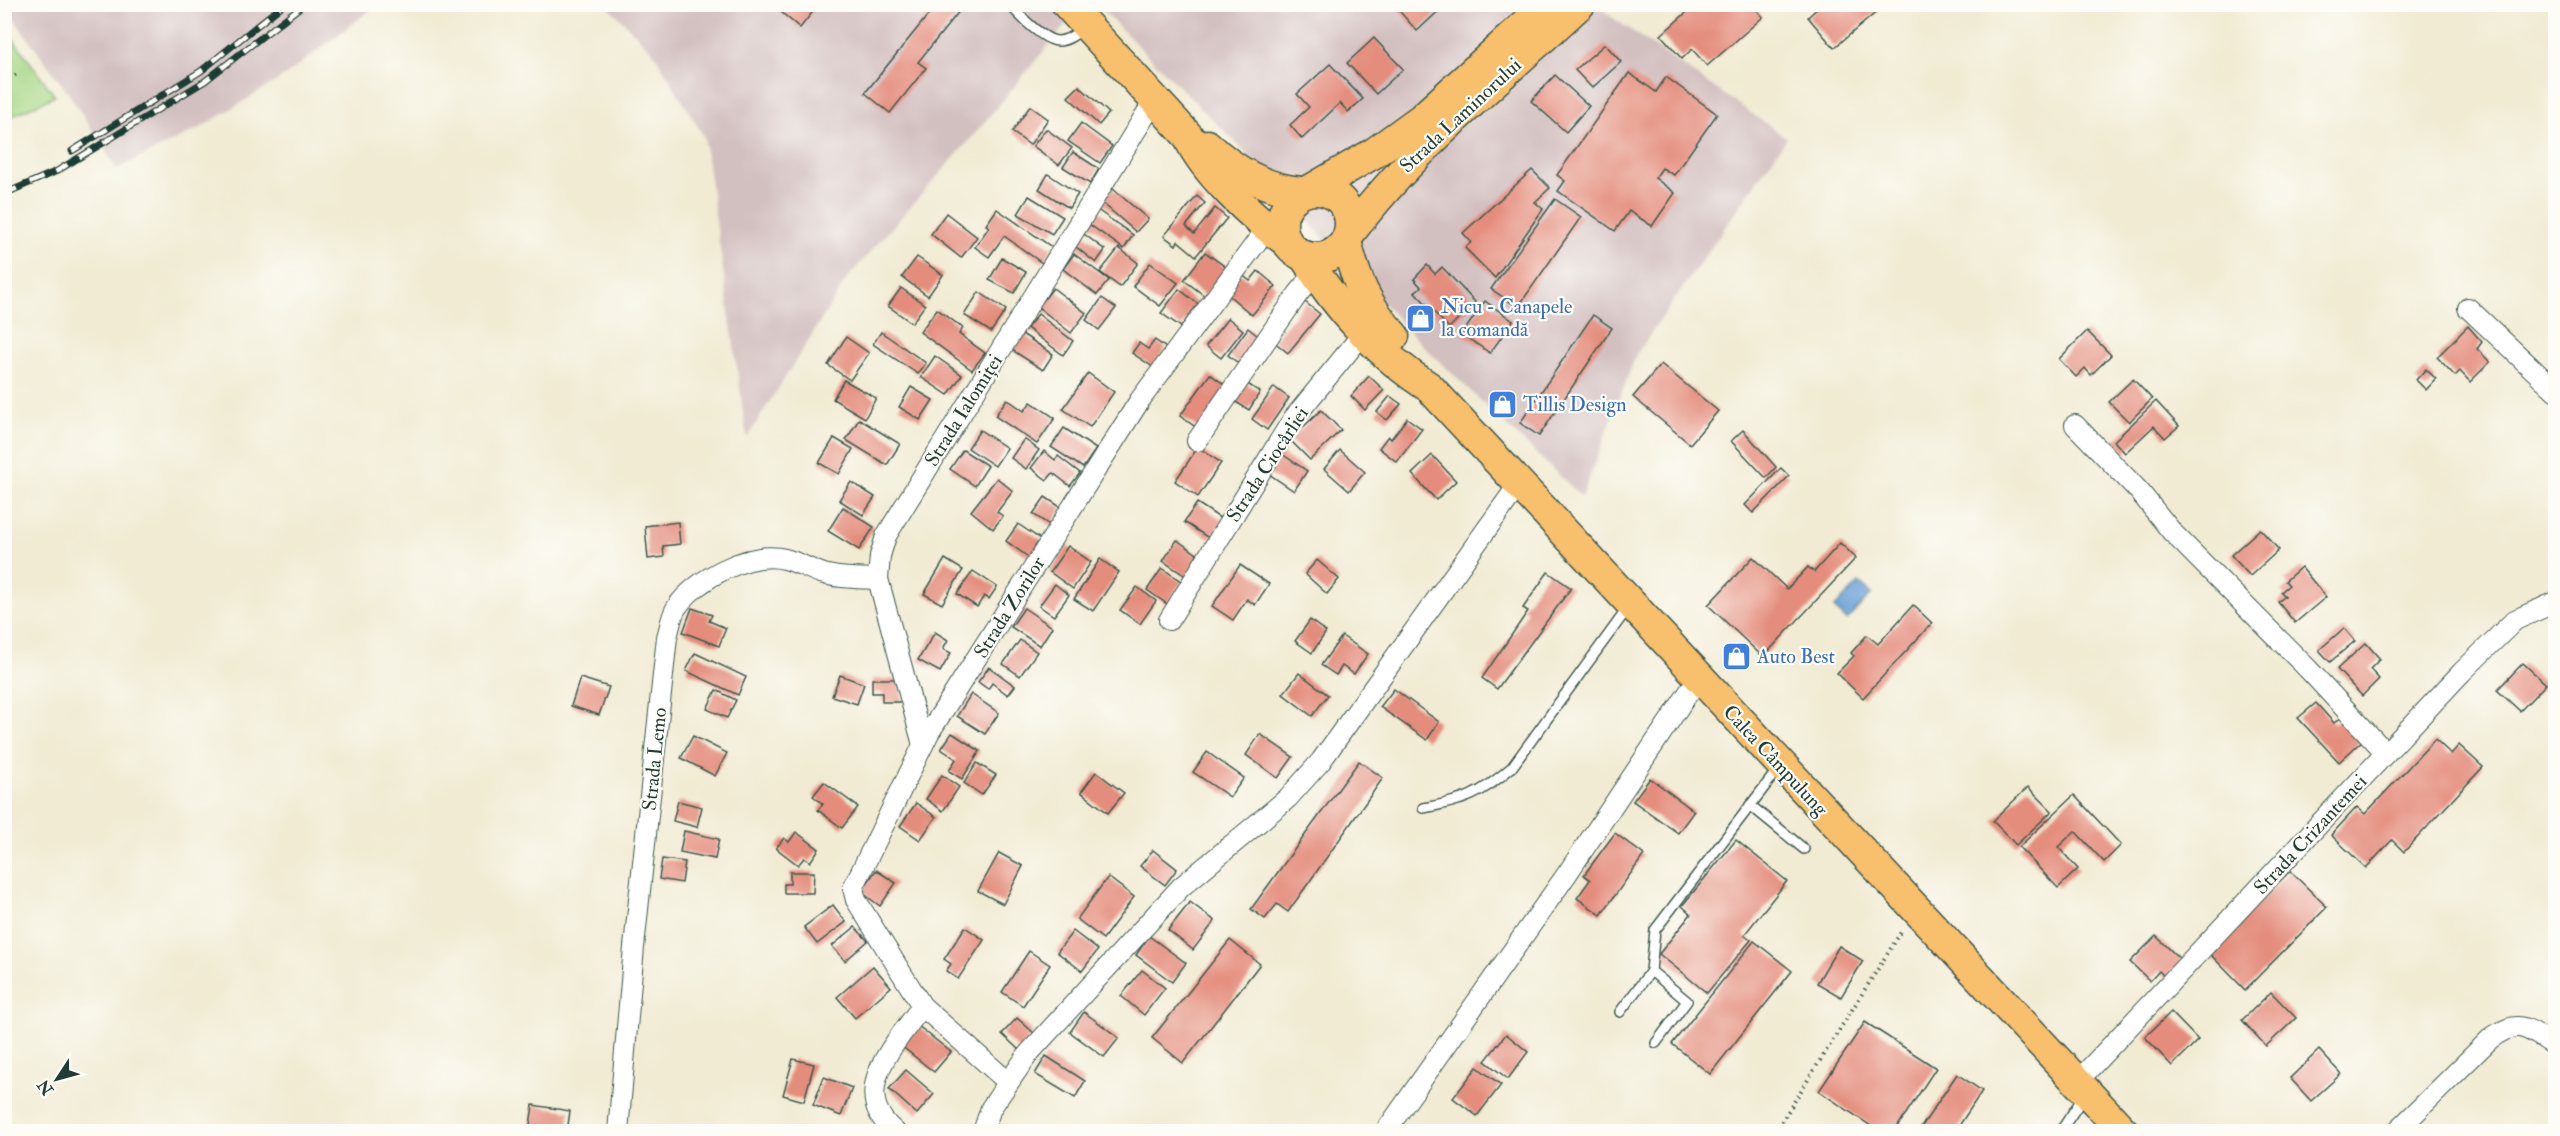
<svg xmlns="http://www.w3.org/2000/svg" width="2560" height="1136" viewBox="0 0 2560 1136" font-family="'IM FELL Double Pica',serif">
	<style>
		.industrial { fill: #d2bfbf }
		.green { fill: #a6d785; stroke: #628a5c; stroke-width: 1.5 }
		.water { fill: #659dd3; stroke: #426d84; stroke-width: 1.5 }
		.building { fill: #e48d7d }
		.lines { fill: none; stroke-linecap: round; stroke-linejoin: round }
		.lane-casing { stroke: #3e574c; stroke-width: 12 }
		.street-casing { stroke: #3e574c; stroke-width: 22 }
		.primary-casing { stroke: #3e574c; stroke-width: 33 }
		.path { stroke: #3e574c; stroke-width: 4; stroke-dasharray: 1.5 4.5; stroke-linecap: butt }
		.lane { stroke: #fff; stroke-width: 9 }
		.street { stroke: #fff; stroke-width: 20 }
		.primary { stroke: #f8bf6c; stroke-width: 30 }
		.rail-casing { stroke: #1f3d34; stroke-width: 7 }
		.rail { stroke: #fdfcf7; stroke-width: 4.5; stroke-dasharray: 14; stroke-linecap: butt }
		.labels { text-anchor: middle; stroke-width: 4.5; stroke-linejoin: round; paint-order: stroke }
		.street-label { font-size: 20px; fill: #1f3d34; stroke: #fdfcf7 }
		.shop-label { font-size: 20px; fill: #366cbe; stroke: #fdfcf7; text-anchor: start }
	</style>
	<rect width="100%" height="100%" fill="#fdfcf7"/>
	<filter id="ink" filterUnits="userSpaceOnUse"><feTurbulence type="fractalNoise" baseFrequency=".0167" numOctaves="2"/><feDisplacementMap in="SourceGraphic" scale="12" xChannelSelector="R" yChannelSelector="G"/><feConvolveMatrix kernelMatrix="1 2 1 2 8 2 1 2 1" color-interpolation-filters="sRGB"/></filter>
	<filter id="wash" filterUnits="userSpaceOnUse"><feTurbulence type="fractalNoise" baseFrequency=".008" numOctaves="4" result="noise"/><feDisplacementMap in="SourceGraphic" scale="24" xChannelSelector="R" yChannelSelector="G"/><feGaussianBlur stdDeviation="1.35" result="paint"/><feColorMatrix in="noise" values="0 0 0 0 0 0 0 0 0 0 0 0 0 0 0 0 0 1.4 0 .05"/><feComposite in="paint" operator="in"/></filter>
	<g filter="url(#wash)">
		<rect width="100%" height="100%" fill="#f1ebd3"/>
		<g class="industrial">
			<polygon points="4,5 5,4 377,5 286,75 200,128 117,169 71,97"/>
			<polygon points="607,5 1082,5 968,142 848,277 747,438 704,137 654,53"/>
			<polygon points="1097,5 1598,5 1609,15 1787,138 1636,355 1582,497 1421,344 1236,143"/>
		</g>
		<polygon class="green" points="5,28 55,96 5,119 4,119"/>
		<polygon class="water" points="1859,583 1872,594 1847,620 1834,608"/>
		<g id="blocks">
			<g class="building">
				<polygon points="786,4 819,4 800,28 781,12"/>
				<polygon points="937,4 965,4 918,62 926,68 890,113 865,93"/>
				<polygon points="1393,4 1446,4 1417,31"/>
				<polygon points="1696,4 1752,4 1763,17 1707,66 1692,49 1682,59 1661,35"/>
				<polygon points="1822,4 1886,4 1834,48 1808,17"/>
				<polygon points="1374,38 1403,69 1376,94 1347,63"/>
				<polygon points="1605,44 1621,62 1592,88 1575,70"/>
				<polygon points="1330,64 1363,99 1348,112 1340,103 1302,139 1290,125 1309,107 1297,94"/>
				<polygon points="1629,73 1656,92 1666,77 1717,114 1674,175 1662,168 1655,178 1675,193 1652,226 1629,211 1615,231 1558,191 1565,181 1557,175"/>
				<polygon points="1555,75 1589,106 1566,132 1531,101"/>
				<polygon points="1079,86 1109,113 1099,125 1068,97"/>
				<polygon points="1030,106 1048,119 1030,145 1012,132"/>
				<polygon points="1081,123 1112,146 1100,163 1068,141"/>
				<polygon points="1046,129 1072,148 1059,165 1033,146"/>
				<polygon points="1073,152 1099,169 1090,184 1063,167"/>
				<polygon points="1532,170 1550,188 1535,202 1543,209 1495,278 1465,248 1471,242 1463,233"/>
				<polygon points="1048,174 1078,194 1069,208 1039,189"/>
				<polygon points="1112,188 1148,219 1136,232 1100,201"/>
				<polygon points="1029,196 1063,217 1052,234 1018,214"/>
				<polygon points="1197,196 1205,203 1186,226 1194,234 1215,208 1227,218 1196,256 1178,241 1176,245 1164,236"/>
				<polygon points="1555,199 1581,217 1518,307 1491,289"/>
				<polygon points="997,209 1053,248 1042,263 1004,236 989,257 975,247 989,227 986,225"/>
				<polygon points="1096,209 1133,235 1124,249 1086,222"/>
				<polygon points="946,213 977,237 961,258 931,234"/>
				<polygon points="1084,234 1105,250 1096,263 1075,246"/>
				<polygon points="1119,248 1138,263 1120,287 1100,272"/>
				<polygon points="1205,252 1227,268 1205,296 1184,280"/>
				<polygon points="1074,254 1109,280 1097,295 1063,269"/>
				<polygon points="917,257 943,275 928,296 902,277"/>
				<polygon points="1002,258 1026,272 1014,293 989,280"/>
				<polygon points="1150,263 1178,283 1160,306 1133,286"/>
				<polygon points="1427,265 1435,274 1442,267 1475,302 1449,328 1415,292 1421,287 1414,279"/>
				<polygon points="1258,271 1276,286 1252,315 1226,293 1241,274 1250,281"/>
				<polygon points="901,288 925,305 912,323 888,306"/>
				<polygon points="1053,288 1086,313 1071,333 1038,307"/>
				<polygon points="1179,289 1198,304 1181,327 1161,313"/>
				<polygon points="979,292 1006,310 991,332 964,315"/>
				<polygon points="1102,298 1116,308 1099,330 1086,320"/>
				<polygon points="1485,301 1513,321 1490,353 1462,334"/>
				<polygon points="1305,302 1320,314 1288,353 1273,341"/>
				<polygon points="937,309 963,328 959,334 985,353 972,370 920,332"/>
				<polygon points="1038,314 1073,341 1063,355 1027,328"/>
				<polygon points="1593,315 1612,328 1539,436 1520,423"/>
				<polygon points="1228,318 1243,330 1221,358 1206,346"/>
				<polygon points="2468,326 2482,342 2477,349 2490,362 2470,382 2460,371 2455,376 2437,357"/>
				<polygon points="1248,328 1263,340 1242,366 1228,355"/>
				<polygon points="2087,331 2111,355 2091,375 2085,368 2076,377 2059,359"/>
				<polygon points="881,332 926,363 918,374 873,344"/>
				<polygon points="1022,334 1053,354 1043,370 1012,350"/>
				<polygon points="846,337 869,353 850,380 828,365"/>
				<polygon points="1155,340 1166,348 1153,367 1132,353 1139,343 1148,349"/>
				<polygon points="935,356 962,375 948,395 921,377"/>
				<polygon points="1661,364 1718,411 1690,444 1633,397"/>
				<polygon points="2426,369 2436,379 2426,390 2416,380"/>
				<polygon points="1088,373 1114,392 1090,427 1063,409"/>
				<polygon points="1210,374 1229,388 1200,430 1180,416"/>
				<polygon points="1369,376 1384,390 1365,410 1351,396"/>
				<polygon points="2133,379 2152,399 2129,422 2109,402"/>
				<polygon points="844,380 876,398 865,418 833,399"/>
				<polygon points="1246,383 1260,392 1249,410 1234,401"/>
				<polygon points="911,387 933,400 920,420 899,407"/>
				<polygon points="1274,387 1289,398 1267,430 1252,419"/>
				<polygon points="1390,396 1401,404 1387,420 1377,412"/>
				<polygon points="1007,399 1024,411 1031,402 1055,418 1037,444 995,416"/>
				<polygon points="2156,401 2179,426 2165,438 2154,426 2125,453 2114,441"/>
				<polygon points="1321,410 1341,430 1310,460 1290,440"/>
				<polygon points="1407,418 1422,429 1397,462 1379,448 1388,436 1391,439"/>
				<polygon points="859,419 900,444 887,465 846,440"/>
				<polygon points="1064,428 1096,449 1083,468 1051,447"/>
				<polygon points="980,430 1007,448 995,466 968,448"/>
				<polygon points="1743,430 1776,467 1766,478 1731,441"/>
				<polygon points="834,438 853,449 839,474 819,463"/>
				<polygon points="1024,439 1039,450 1026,469 1011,458"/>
				<polygon points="1198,447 1221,463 1198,497 1175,481"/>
				<polygon points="963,450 988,466 975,486 950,469"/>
				<polygon points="1340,450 1365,472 1349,491 1324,469"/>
				<polygon points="1044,451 1055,460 1058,456 1080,473 1070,486 1053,473 1047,480 1031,468"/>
				<polygon points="1282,454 1307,471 1294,491 1269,474"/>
				<polygon points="1432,455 1456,481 1436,500 1412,474"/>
				<polygon points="1781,468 1789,476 1753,513 1745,505"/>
				<polygon points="997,478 1013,491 997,512 1003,516 993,529 971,511"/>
				<polygon points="851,482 875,497 863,515 839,500"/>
				<polygon points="1045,497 1062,508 1051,526 1033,514"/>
				<polygon points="1197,503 1223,520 1210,539 1184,522"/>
				<polygon points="843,507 874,527 859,550 828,531"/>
				<polygon points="678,522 680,544 663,546 664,557 648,559 645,526"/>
				<polygon points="1018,524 1043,541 1031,559 1006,541"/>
				<polygon points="2260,529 2279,550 2250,576 2231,555"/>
				<polygon points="1177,540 1200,556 1187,577 1163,561"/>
				<polygon points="1840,543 1856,558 1763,657 1708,605 1753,557 1787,589 1808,567 1814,572"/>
				<polygon points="1068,546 1091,562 1073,589 1050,572"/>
				<polygon points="945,559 963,570 942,604 924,594"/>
				<polygon points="1100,559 1119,572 1093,611 1074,599"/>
				<polygon points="1317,560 1339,579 1327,594 1305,574"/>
				<polygon points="1240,565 1269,584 1255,605 1247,599 1233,620 1212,606"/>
				<polygon points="2301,567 2326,597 2295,623 2278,602 2285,596 2281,592 2289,585 2285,581"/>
				<polygon points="1162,568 1182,582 1167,604 1147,590"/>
				<polygon points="973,571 997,587 989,599 984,596 977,607 957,594"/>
				<polygon points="1548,572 1571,588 1497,689 1482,678 1528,611 1523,608"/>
				<polygon points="1055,584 1069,595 1054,616 1039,606"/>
				<polygon points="1137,587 1156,601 1140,624 1120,610"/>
				<polygon points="1913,605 1932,623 1863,698 1837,673 1854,656 1851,653 1867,635 1878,644"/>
				<polygon points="692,608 712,615 709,621 726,628 719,646 683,632"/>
				<polygon points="1024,608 1052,627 1040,646 1011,627"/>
				<polygon points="1310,620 1326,632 1312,653 1295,641"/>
				<polygon points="2344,628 2355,641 2330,662 2319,650"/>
				<polygon points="935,632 948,640 943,649 951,653 940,672 918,660"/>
				<polygon points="1342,636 1368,654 1354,674 1342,666 1336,675 1321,665"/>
				<polygon points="1020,640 1037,652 1020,676 1003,664"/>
				<polygon points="2366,643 2380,659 2370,669 2379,679 2362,696 2337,669"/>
				<polygon points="695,653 746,677 738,695 686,671"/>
				<polygon points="2523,663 2546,684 2520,711 2497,690"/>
				<polygon points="989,667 1015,686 1008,695 992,683 988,689 978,682"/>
				<polygon points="1299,673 1328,695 1312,716 1283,694"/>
				<polygon points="840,675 864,684 857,704 832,696"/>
				<polygon points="580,678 609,687 599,715 571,706"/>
				<polygon points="872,679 901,679 902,702 882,702 882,693 872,693"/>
				<polygon points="1394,689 1439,722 1427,740 1380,707"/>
				<polygon points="716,690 736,700 727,718 707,709"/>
				<polygon points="971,694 999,713 985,734 957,716"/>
				<polygon points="2316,703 2334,723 2343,716 2364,739 2339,762 2298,718"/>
				<polygon points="952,733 980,751 962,779 949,771 956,759 941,749"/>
				<polygon points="1260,734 1293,757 1278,778 1246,755"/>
				<polygon points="693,736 727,753 715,776 681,758"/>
				<polygon points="2435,739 2451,754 2459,745 2483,767 2404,852 2392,840 2366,868 2331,835 2357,807 2365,814"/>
				<polygon points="1207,752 1244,778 1230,797 1193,772"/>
				<polygon points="1359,761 1383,778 1288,912 1277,904 1265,919 1251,909"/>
				<polygon points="977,763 996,775 982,795 964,783"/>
				<polygon points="1096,772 1124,793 1108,813 1081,792"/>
				<polygon points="942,775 959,787 943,811 926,799"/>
				<polygon points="1650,778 1694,811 1678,833 1633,801"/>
				<polygon points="824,782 858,807 842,828 818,810 823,804 813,796"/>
				<polygon points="2028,787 2052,811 2016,845 1993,821"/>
				<polygon points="2074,795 2121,845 2104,862 2075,831 2058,847 2078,869 2058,888 2019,847"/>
				<polygon points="678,801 702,807 697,827 673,821"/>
				<polygon points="916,803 936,817 920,840 900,826"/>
				<polygon points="684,831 719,839 715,859 680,852"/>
				<polygon points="796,832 819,849 810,862 804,858 798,865 776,848 784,838 789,842"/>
				<polygon points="1615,833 1644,855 1601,915 1577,898 1590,880 1584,875"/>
				<polygon points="1736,840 1787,881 1744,935 1751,940 1707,993 1659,954 1691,914 1682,906"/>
				<polygon points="1153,850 1177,869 1165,885 1140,866"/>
				<polygon points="999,853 1023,866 1003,904 978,891"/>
				<polygon points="662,859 685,862 682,883 659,879"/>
				<polygon points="876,870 896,883 880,906 861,892"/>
				<polygon points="2290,871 2327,907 2245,990 2208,952"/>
				<polygon points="790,872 814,872 813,893 784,893 784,884 790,884"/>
				<polygon points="1108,877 1134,897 1103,939 1077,919"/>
				<polygon points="1190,902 1215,921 1193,950 1168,930"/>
				<polygon points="833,905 846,922 817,944 804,927"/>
				<polygon points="855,927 868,941 845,961 832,946"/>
				<polygon points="965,927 984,940 958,979 946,971 951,964 944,959"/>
				<polygon points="1073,931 1098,950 1082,971 1057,952"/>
				<polygon points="1149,936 1186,963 1172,982 1136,955"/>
				<polygon points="2156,936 2182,961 2166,978 2159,971 2150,981 2130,962"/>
				<polygon points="1230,940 1260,964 1183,1063 1152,1038"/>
				<polygon points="1754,941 1792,971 1710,1074 1672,1044"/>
				<polygon points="1839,946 1863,961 1841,997 1817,983"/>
				<polygon points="1029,951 1050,965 1023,1006 1002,992"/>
				<polygon points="873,966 891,987 855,1018 837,997"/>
				<polygon points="1142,970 1165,988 1144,1015 1121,996"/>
				<polygon points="2271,992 2296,1018 2266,1046 2242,1020"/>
				<polygon points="1084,1012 1119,1038 1104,1057 1070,1032"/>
				<polygon points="2171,1012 2198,1040 2172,1066 2145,1037"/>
				<polygon points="1017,1018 1034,1033 1019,1050 1002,1034"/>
				<polygon points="1865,1022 1936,1068 1894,1132 1880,1132 1819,1091"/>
				<polygon points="917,1025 951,1052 934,1072 900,1045"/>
				<polygon points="1506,1034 1528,1052 1508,1079 1485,1061"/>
				<polygon points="2319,1050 2341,1074 2311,1101 2290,1078"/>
				<polygon points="1046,1056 1085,1081 1075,1098 1035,1074"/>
				<polygon points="793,1059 814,1064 804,1101 783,1095"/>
				<polygon points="1477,1067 1501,1085 1477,1116 1453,1098"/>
				<polygon points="906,1070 934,1094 917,1114 889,1089"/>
				<polygon points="1957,1074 1982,1091 1955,1132 1918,1132"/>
				<polygon points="824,1077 852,1088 841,1116 813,1105"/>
				<polygon points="533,1105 570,1111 567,1132 529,1132"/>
			</g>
		</g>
	</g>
	<g filter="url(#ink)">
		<use href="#blocks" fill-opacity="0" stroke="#3e574c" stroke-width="1.5"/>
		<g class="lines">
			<defs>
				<g id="lane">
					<path d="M 1009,4 C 1019,15 1044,41 1058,41 C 1067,41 1076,34 1083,29"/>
					<polyline points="1750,805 1804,849"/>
					<path d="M 1423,808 C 1464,801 1480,795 1512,767 L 1628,608"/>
					<polyline points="1651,971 1687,1001 1656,1043"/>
					<polyline points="1620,1012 1651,971 1655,930 1779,768"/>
					<polyline points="2060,1132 2084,1096"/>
				</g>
				<g id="street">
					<polyline points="2468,308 2556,391"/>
					<polyline points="2075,425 2139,491 2172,532 2308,669 2386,753"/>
					<polyline points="1197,441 1298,294 1315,273"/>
					<polyline points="1169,620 1293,419 1370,325"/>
					<polyline points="923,745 878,579 880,556 886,536 1154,101"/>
					<polyline points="1008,1082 922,1006 856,900 853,888 929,733 1140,400 1267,228"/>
					<polyline points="2077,1082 2462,672 2515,620 2556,602"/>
					<path d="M 618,1132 L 634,947 L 667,637 C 670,628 671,615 677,607 C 696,579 750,550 785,559 C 798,562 810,570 824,574 C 841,579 860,578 878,579"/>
					<path d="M 895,1132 C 846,1091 896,1044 922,1006"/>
					<polyline points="983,1132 991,1108 1029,1053 1181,887 1288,798 1321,761 1519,484"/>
					<polyline points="1385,1132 1567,874 1699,677"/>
					<path d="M 2396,1132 L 2490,1039 C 2520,1017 2527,1029 2556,1046"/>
				</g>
				<g id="primary">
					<path d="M 1067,4 L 1188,136 C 1203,171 1254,219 1286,241"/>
					<path d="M 1207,145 C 1234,170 1264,189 1302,192"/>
					<polyline points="1312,189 1374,153 1421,119 1548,4"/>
					<circle cx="1316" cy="224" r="34"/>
					<path d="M 1349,234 C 1415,147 1500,78 1580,4"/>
					<path d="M 1346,241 C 1356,281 1366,305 1394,336"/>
					<path d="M 1304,256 C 1336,306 1379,356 1429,387 L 2124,1132"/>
				</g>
			</defs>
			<use href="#lane" class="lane-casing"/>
			<use href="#street" class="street-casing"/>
			<use href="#primary" class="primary-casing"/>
			<g class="path">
				<polyline points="4,81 19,73"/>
				<polyline points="1775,1132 1903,929"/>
			</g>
			<use href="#lane" class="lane"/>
			<use href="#street" class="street"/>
			<use href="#primary" class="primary"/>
			<defs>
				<g id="rail">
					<polyline points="72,151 201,71 284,4"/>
					<polyline points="4,194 57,171 205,81 304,4"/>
				</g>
			</defs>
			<use href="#rail" class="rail-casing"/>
			<use href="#rail" class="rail"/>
		</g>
	</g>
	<defs>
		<symbol id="shop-square" viewBox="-11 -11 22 22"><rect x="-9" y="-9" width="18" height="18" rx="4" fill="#3f7fe0" stroke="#fdfcf7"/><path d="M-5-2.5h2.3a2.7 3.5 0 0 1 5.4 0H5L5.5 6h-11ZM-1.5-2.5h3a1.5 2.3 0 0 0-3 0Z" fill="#fff"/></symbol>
	</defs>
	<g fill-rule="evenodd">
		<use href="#shop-square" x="1404" y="302" width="33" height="33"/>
		<use href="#shop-square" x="1486" y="388" width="33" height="33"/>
		<use href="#shop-square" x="1720" y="640" width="33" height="33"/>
	</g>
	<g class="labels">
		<g class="street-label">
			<text transform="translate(1460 115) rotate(-43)" y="7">Strada Laminorului</text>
			<text transform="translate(963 410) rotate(-58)" y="7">Strada Ialomiței</text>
			<text transform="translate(1267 464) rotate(-57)" y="7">Strada Ciocârliei</text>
			<text transform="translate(1009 607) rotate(-58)" y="7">Strada Zorilor</text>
			<text transform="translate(654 759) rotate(-84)" y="7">Strada Lemo</text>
			<text transform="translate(1776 760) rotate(47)" y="7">Calea Câmpulung</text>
			<text transform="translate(2310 834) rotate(-47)" y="7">Strada Crizantemei</text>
		</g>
		<g class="shop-label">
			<text x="1441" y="313">Nicu - Canapele<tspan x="1441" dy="23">la comandă</tspan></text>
			<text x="1523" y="411">Tillis Design</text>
			<text x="1757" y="663">Auto Best</text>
		</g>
	</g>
	<rect width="2560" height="1136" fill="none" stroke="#fdfcf7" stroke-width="24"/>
	<g transform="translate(57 1079) rotate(234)" stroke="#fdfcf7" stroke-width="4.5" paint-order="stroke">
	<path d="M0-4.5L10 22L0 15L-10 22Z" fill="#1f3d34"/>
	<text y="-9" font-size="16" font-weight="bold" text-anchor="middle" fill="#1f3d34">N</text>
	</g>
</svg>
